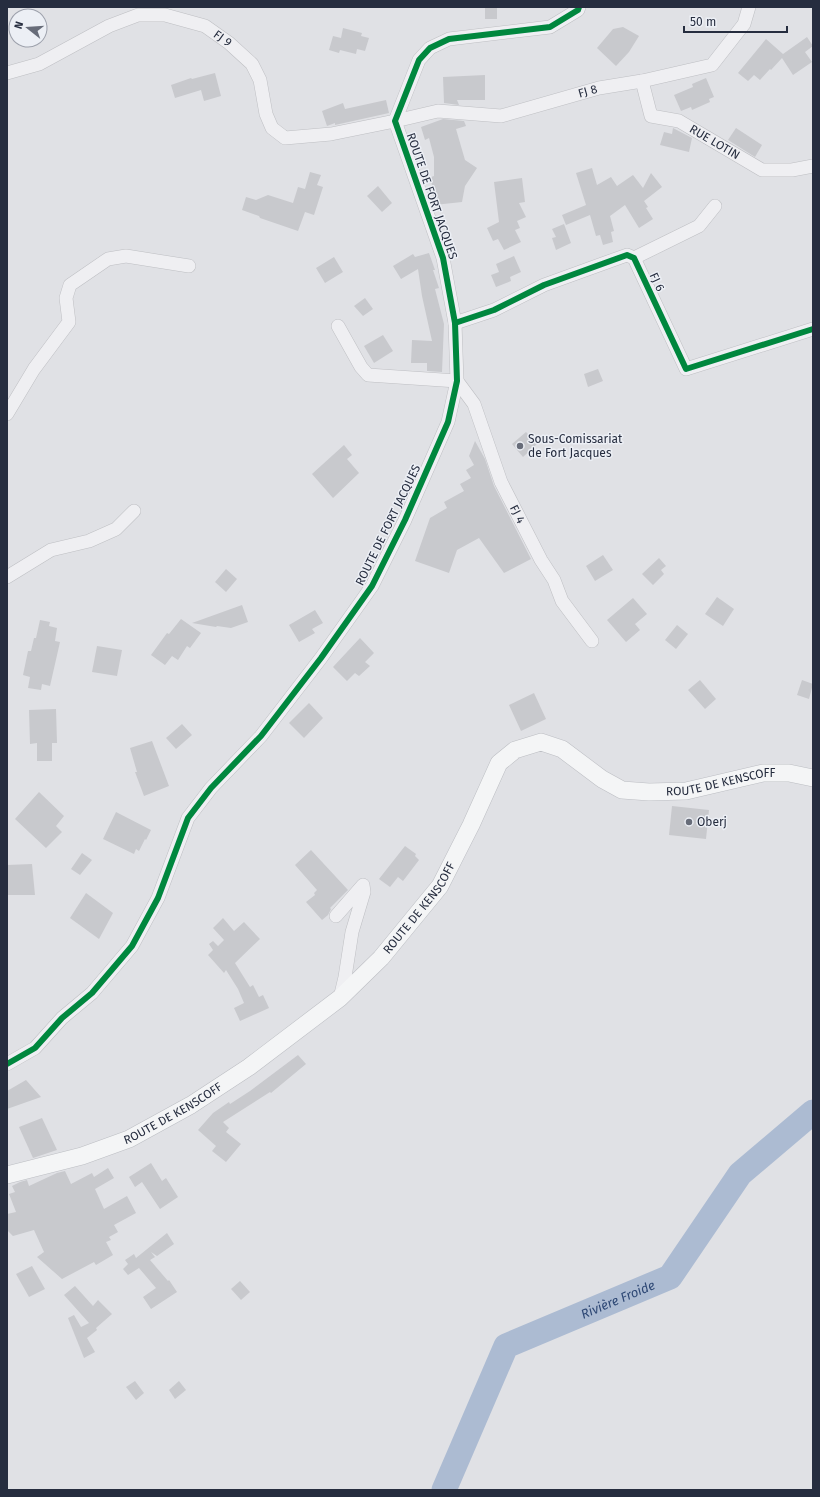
<svg xmlns="http://www.w3.org/2000/svg" width="820" height="1497" viewBox="0 0 820 1497" font-family="'Fira Sans',sans-serif">
	<style>
		.lines { fill: none; stroke-linecap: round; stroke-linejoin: round }
		.river { stroke: #acbbd2; stroke-width: 25 }
		.building { fill: #c8c9cd }
		.minor-casing { stroke: #bebfc3; stroke-width: 14 }
		.major-casing { stroke: #bcbec3; stroke-width: 18 }
		.minor { stroke: #efeff2; stroke-width: 13 }
		.major { stroke: #f4f5f6; stroke-width: 17 }
		.cycleway-casing { stroke: #eceff5; stroke-width: 8 }
		.cycleway { stroke: #00873e; stroke-width: 6 }
		.poi-dot { fill: #676c79; stroke: #eceff5; stroke-width: 1.5 }
		.labels { text-anchor: middle; stroke-width: 3; stroke-linejoin: round; paint-order: stroke }
		.street-label { font-size: 12px; fill: #262d3f; stroke: #eceff5 }
		.poi-label { font-size: 12px; fill: #262d3f; stroke: #eceff5; text-anchor: start }
		.water-label { font-size: 13px; font-style: italic; fill: #2e4875; stroke: #eceff5 }
	</style>
	<rect width="100%" height="100%" fill="#e0e1e5"/>
	<g class="lines">
		<path class="river" id="s1" d="M 444,1490 L 506,1346 L 670,1277 L 740,1174 L 813,1112"/>
	</g>
	<g class="building">
		<rect x="485" y="7" width="12" height="12"/>
		<polygon points="623,27 639,36 629,52 616,66 597,48 613,29"/>
		<polygon points="343,28 362,33 361,36 369,38 365,51 357,49 356,54 340,50 339,53 329,50 333,36 341,38"/>
		<polygon points="807,37 813,46 805,52 812,62 793,75 782,58 771,70 770,69 760,80 754,75 748,81 738,73 766,39 783,54"/>
		<polygon points="215,73 221,96 204,101 201,90 175,98 171,85 191,78 192,79"/>
		<polygon points="485,75 485,100 457,100 459,105 444,103 443,77"/>
		<polygon points="706,78 714,97 709,99 710,102 692,110 691,107 681,111 674,95 693,87 692,84"/>
		<polygon points="386,100 389,113 335,125 335,123 327,126 322,111 343,103 345,109"/>
		<polygon points="443,119 464,121 466,126 456,129 465,160 477,168 465,186 462,202 434,205 431,177 434,176 434,157 429,138 425,140 421,127"/>
		<polygon points="673,128 692,138 689,152 660,145 664,132 672,134"/>
		<polygon points="736,128 762,145 755,157 728,140"/>
		<polygon points="592,168 597,185 611,177 617,186 633,175 643,188 651,173 662,187 644,201 648,207 646,208 653,219 639,228 625,205 610,216 614,231 611,232 613,242 603,245 600,235 596,236 590,215 566,225 562,215 586,205 576,173"/>
		<polygon points="310,172 321,175 317,185 323,187 314,215 305,212 298,231 260,218 259,216 242,210 246,197 256,200 268,195 293,203 298,187 305,189"/>
		<polygon points="522,178 525,202 519,203 526,217 517,221 520,228 515,230 521,242 504,250 498,239 493,241 487,228 499,222 494,182"/>
		<polygon points="378,186 392,203 382,212 367,196"/>
		<polygon points="564,224 571,243 556,250 552,238 556,237 552,229"/>
		<polygon points="429,253 435,270 433,270 439,288 435,289 444,324 442,372 427,371 427,363 411,363 412,340 432,341 422,296 418,269 401,279 393,266 413,254 415,257"/>
		<polygon points="514,256 521,272 510,277 511,281 496,287 491,275 499,272 496,264"/>
		<polygon points="334,257 343,272 325,283 316,268"/>
		<polygon points="365,298 373,309 363,316 354,306"/>
		<polygon points="383,335 393,351 374,363 364,346"/>
		<polygon points="598,369 603,381 588,387 584,374"/>
		<polygon points="526,432 537,444 523,457 512,444"/>
		<polygon points="475,441 485,459 494,486 531,559 504,573 479,538 457,550 449,573 415,561 430,518 447,508 444,502 464,491 460,484 471,478 466,470 474,465 469,456"/>
		<polygon points="344,445 352,455 347,459 359,473 333,498 312,474"/>
		<polygon points="603,555 613,570 595,581 586,566"/>
		<polygon points="659,558 666,566 661,570 664,574 653,585 642,574"/>
		<polygon points="226,569 237,579 226,592 215,582"/>
		<polygon points="717,597 734,609 723,626 705,614"/>
		<polygon points="633,598 647,614 635,624 640,630 626,642 607,620"/>
		<polygon points="242,605 248,622 231,628 217,626 216,627 192,623"/>
		<polygon points="315,610 323,623 312,629 315,633 299,642 289,625"/>
		<polygon points="181,619 201,633 190,648 187,646 178,660 172,656 165,665 151,655 167,633 169,634"/>
		<polygon points="40,620 50,622 49,626 57,628 55,641 60,642 50,686 42,684 41,690 28,688 30,677 23,675 28,651 31,651 34,638 36,638"/>
		<polygon points="677,625 688,634 676,649 665,640"/>
		<polygon points="360,638 374,653 365,662 370,666 359,676 355,673 347,681 333,667"/>
		<polygon points="97,646 122,650 117,676 92,672"/>
		<polygon points="700,680 716,699 705,709 688,690"/>
		<polygon points="802,680 813,684 809,699 797,695"/>
		<polygon points="534,693 546,719 521,731 509,705"/>
		<polygon points="309,703 323,718 304,738 289,723"/>
		<polygon points="56,709 57,743 52,743 52,761 37,761 37,743 30,744 29,710"/>
		<polygon points="182,724 192,735 176,749 166,738"/>
		<polygon points="152,741 169,786 144,796 135,772 137,772 130,748"/>
		<polygon points="39,792 64,816 56,826 62,832 46,848 15,819"/>
		<polygon points="672,806 709,810 706,839 669,835"/>
		<polygon points="116,812 151,830 146,840 145,839 139,851 136,849 134,854 103,839"/>
		<polygon points="405,846 416,854 415,856 419,860 403,881 398,877 390,887 379,879"/>
		<polygon points="311,850 348,890 330,908 331,909 328,915 322,920 306,902 315,895 314,893 317,890 295,865"/>
		<polygon points="82,853 92,860 80,875 71,869"/>
		<polygon points="32,864 35,895 7,895 7,865"/>
		<polygon points="86,893 113,913 99,939 70,918"/>
		<polygon points="223,918 234,931 244,922 260,939 235,963 250,987 253,985 259,997 263,995 269,1008 240,1021 234,1008 244,1003 238,989 226,970 224,973 208,955 213,950 209,944 213,941 218,946 224,940 213,928"/>
		<polygon points="298,1055 306,1064 271,1093 270,1092 223,1122 229,1128 226,1132 241,1144 226,1162 212,1151 216,1146 198,1130 213,1113 229,1102 230,1104 250,1091"/>
		<polygon points="26,1080 41,1097 7,1109 7,1091"/>
		<polygon points="42,1118 57,1150 33,1158 19,1127"/>
		<polygon points="151,1163 162,1181 166,1178 178,1197 160,1209 142,1182 135,1187 129,1177"/>
		<polygon points="108,1168 114,1178 95,1189 104,1209 127,1196 136,1213 114,1225 118,1232 109,1237 111,1240 106,1242 113,1255 96,1265 94,1262 62,1279 37,1257 44,1252 34,1230 13,1236 7,1230 7,1214 16,1212 9,1194 15,1192 12,1186 20,1182 27,1180 29,1186 57,1173 65,1171 71,1184 92,1173 94,1177"/>
		<polygon points="167,1233 174,1244 157,1256 151,1252 155,1257 150,1260 168,1281 169,1280 177,1292 151,1309 143,1297 156,1288 139,1268 128,1275 123,1269 128,1264 125,1260 134,1254 136,1258"/>
		<polygon points="32,1266 45,1289 29,1297 16,1274"/>
		<polygon points="240,1281 250,1292 241,1300 231,1289"/>
		<polygon points="75,1286 93,1306 98,1300 112,1314 96,1328 97,1330 87,1338 95,1352 84,1358 68,1318 74,1315 81,1327 89,1323 64,1295"/>
		<polygon points="135,1381 144,1393 136,1400 126,1387"/>
		<polygon points="179,1381 186,1390 175,1399 169,1390"/>
	</g>
	<g class="lines">
		<defs>
			<g id="minor">
				<path id="s2" d="M 7,73 L 39,64 L 109,26 L 138,15 L 165,15 L 205,26 L 229,43 L 252,64 L 260,80 L 266,114 L 272,128 L 285,138 L 331,134 L 395,121 L 438,111 L 501,116 L 599,88 L 642,81 L 712,65 L 744,24 L 749,7"/>
				<path id="s3" d="M 642,81 L 651,116 L 679,121 L 762,170 L 792,170 L 813,166"/>
				<polyline points="634,258 699,226 715,206"/>
				<polyline points="455,323 494,310 544,285 627,255 634,258 686,369 813,329"/>
				<path id="s4" d="M 338,326 L 361,367 L 368,375 L 457,381 L 474,404 L 501,482 L 541,560 L 554,580 L 562,601 L 592,641"/>
				<polyline points="7,414 34,369 69,322 66,298 70,285 108,259 126,256 189,266"/>
				<polyline points="7,577 51,550 89,541 116,529 134,511"/>
				<polyline points="336,916 363,885 364,892 352,932 345,977 340,998"/>
				<polyline points="7,1064 35,1048 62,1018 92,993 132,946 158,898 188,818 211,788 261,736 321,658 372,586 405,520 448,422 457,381 455,323 443,258 395,121 419,60 430,48 449,39 550,27 578,10 579,7"/>
			</g>
			<g id="major">
				<path id="s5" d="M 7,1175 L 82,1156 L 129,1139 L 191,1105 L 249,1067 L 340,998 L 381,958 L 440,886 L 471,825 L 499,763 L 515,750 L 541,742 L 562,749 L 602,779 L 622,790 L 649,792 L 686,791 L 763,773 L 789,773 L 813,778"/>
			</g>
		</defs>
		<use href="#minor" class="minor-casing"/>
		<use href="#major" class="major-casing"/>
		<use href="#minor" class="minor"/>
		<use href="#major" class="major"/>
		<defs>
			<g id="cycleway">
				<polyline points="455,323 494,310 544,285 627,255 634,258 686,369 813,329"/>
				<polyline points="7,1064 35,1048 62,1018 92,993 132,946 158,898 188,818 211,788 261,736 321,658 372,586 405,520 448,422 457,381 455,323 443,258 395,121 419,60 430,48 449,39 550,27 578,10 579,7"/>
			</g>
		</defs>
		<use href="#cycleway" class="cycleway-casing"/>
		<use href="#cycleway" class="cycleway"/>
	</g>
	<g class="poi-dot">
		<circle cx="520" cy="446" r="4"/>
		<circle cx="689" cy="822" r="4"/>
	</g>
	<g class="labels">
		<g class="street-label">
			<text dy="4" stroke="none"><textPath href="#s2" startOffset="234">FJ 9</textPath></text>
			<text dy="4" stroke="none"><textPath href="#s2" startOffset="666">FJ 8</textPath></text>
			<text dy="4" stroke="none"><textPath href="#s3" startOffset="106">RUE LOTIN</textPath></text>
			<text transform="translate(432 196) rotate(71)" y="4">ROUTE DE FORT JACQUES</text>
			<text transform="translate(657 282) rotate(65)" y="4">FJ 6</text>
			<text dy="4" stroke="none"><textPath href="#s4" startOffset="294">FJ 4</textPath></text>
			<text transform="translate(388 525) rotate(-64)" y="4">ROUTE DE FORT JACQUES</text>
			<text dy="4" stroke="none"><textPath href="#s5" startOffset="911">ROUTE DE KENSCOFF</textPath></text>
			<text dy="4" stroke="none"><textPath href="#s5" startOffset="502">ROUTE DE KENSCOFF</textPath></text>
			<text dy="4" stroke="none"><textPath href="#s5" startOffset="178">ROUTE DE KENSCOFF</textPath></text>
		</g>
		<g class="poi-label">
			<text x="528" y="443">Sous-Comissariat<tspan x="528" dy="14">de Fort Jacques</tspan></text>
			<text x="697" y="826">Oberj</text>
		</g>
		<g class="water-label">
			<text dy="5" stroke="none"><textPath href="#s1" startOffset="278">Rivière Froide</textPath></text>
		</g>
	</g>
	<rect width="820" height="1497" fill="none" stroke="#262d3f" stroke-width="16"/>
	<g transform="translate(28 28) rotate(287)"><circle r="19" fill="#eceff5" stroke="#9da1ac"/>
	<path d="M0-3L7 15L0 10L-7 15Z" fill="#676c79"/>
	<text y="-6" font-size="11" font-weight="bold" text-anchor="middle" fill="#262d3f">N</text>
	</g>
	<path d="M684 26v6h103v-6" fill="none" stroke="#262d3f" stroke-width="2"/>
	<text x="690" y="26" font-size="12" fill="#262d3f" stroke="#eceff5" stroke-width="3" paint-order="stroke">50 m</text>
</svg>
